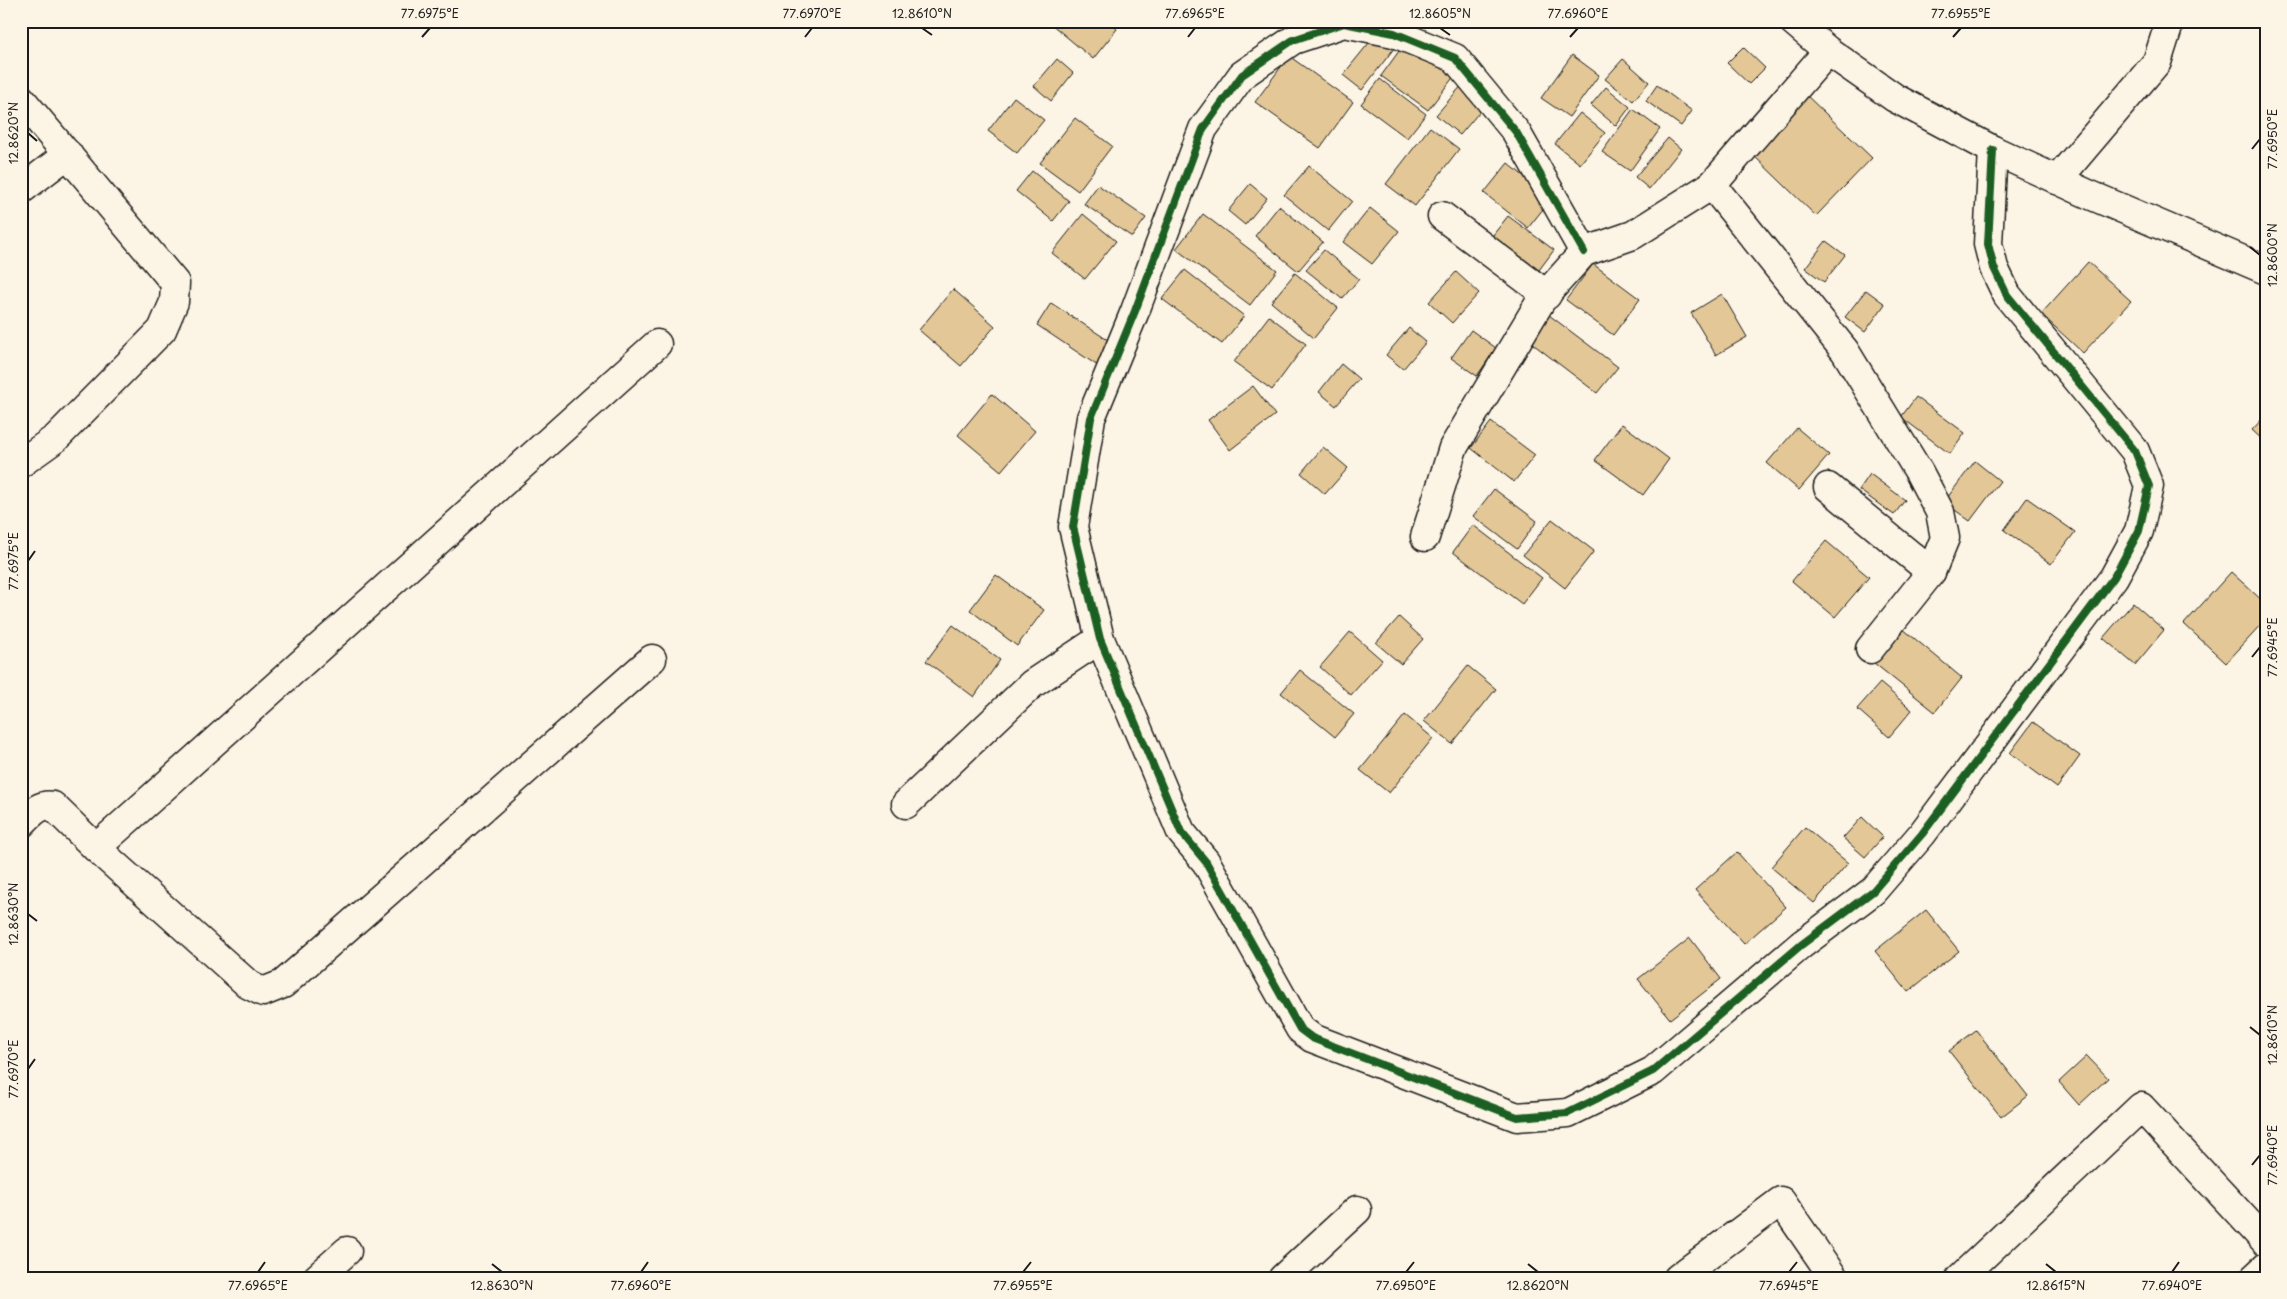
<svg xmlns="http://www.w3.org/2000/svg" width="2287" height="1299" viewBox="0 0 2287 1299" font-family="'Playpen Sans',sans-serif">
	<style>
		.building { fill: #e3c797; stroke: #1c1c1c }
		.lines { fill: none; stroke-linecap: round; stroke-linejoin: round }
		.minor-casing { stroke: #1c1c1c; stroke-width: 31 }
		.minor { stroke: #fcf5e5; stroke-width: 28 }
		.cycleway-casing { stroke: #fcf5e5; stroke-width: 11 }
		.cycleway { stroke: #1b5e20; stroke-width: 8 }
		.ticks { fill: none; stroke: #1c1c1c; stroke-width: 2 }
		.neatline { fill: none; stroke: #1c1c1c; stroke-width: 2 }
		.ticks-label { font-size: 12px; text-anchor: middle; fill: #1c1c1c }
	</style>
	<rect width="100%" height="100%" fill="#fcf5e5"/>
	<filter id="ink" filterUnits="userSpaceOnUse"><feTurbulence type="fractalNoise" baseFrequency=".02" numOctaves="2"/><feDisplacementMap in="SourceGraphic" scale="10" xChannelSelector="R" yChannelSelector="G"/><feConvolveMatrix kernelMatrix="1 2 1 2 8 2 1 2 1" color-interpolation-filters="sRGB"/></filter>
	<g filter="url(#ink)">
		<g class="building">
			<polygon points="1051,21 1108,21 1117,29 1093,59 1050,23"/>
			<polygon points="1377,33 1395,47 1362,90 1343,75"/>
			<polygon points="1407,40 1455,75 1428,110 1381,76"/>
			<polygon points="1743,47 1765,68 1749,84 1727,63"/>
			<polygon points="1572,55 1599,75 1569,117 1541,98"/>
			<polygon points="1289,56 1353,102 1320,148 1255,102"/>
			<polygon points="1057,59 1073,73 1051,101 1034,86"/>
			<polygon points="1623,59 1649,82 1633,101 1605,79"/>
			<polygon points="1380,79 1426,114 1407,138 1361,104"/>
			<polygon points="1463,84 1486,104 1460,135 1436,115"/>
			<polygon points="1657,85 1692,111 1681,126 1646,101"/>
			<polygon points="1606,87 1630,107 1616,126 1591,105"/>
			<polygon points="1804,93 1872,158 1816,216 1748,150"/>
			<polygon points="1014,97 1044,120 1017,153 988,131"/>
			<polygon points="1633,109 1660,129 1630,171 1602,152"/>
			<polygon points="1580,113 1605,133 1580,164 1555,144"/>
			<polygon points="1075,118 1112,146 1078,191 1040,163"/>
			<polygon points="1430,127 1459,149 1415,206 1386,184"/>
			<polygon points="1668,138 1681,149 1649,189 1635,177"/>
			<polygon points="1508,163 1551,199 1528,228 1484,193"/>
			<polygon points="1309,166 1352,201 1328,231 1284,195"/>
			<polygon points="1032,171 1069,201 1053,221 1016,191"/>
			<polygon points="1250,184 1267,198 1245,225 1228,211"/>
			<polygon points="1098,185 1146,218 1132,237 1084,204"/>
			<polygon points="1279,206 1323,242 1298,271 1255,236"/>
			<polygon points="1370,208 1399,231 1372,264 1343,242"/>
			<polygon points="1083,214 1116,241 1085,279 1052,253"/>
			<polygon points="1203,214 1277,270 1250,305 1176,249"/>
			<polygon points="1508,216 1554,250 1536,274 1489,240"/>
			<polygon points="1826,241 1845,255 1824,282 1805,268"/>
			<polygon points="1324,250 1359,279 1342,299 1306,270"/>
			<polygon points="2088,262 2131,301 2083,353 2041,314"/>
			<polygon points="1593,264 1640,299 1613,335 1566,300"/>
			<polygon points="1185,270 1244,316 1222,344 1162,299"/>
			<polygon points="1456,272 1479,293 1452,323 1429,302"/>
			<polygon points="1295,273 1338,308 1314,338 1271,302"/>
			<polygon points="953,289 995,326 961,366 919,330"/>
			<polygon points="1866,290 1885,304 1865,332 1845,317"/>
			<polygon points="1722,294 1747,337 1716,355 1691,313"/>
			<polygon points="1051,303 1114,344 1098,366 1037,325"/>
			<polygon points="1549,315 1618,367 1597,393 1529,341"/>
			<polygon points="1269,316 1306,344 1272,390 1234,362"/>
			<polygon points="1409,328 1426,342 1403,369 1386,355"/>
			<polygon points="1471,330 1496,348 1477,376 1451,358"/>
			<polygon points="1341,364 1359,379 1336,406 1319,392"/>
			<polygon points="1253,386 1275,415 1230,450 1208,420"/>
			<polygon points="992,394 1035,431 1001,471 958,435"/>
			<polygon points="1916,397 1965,433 1950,454 1901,417"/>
			<polygon points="2266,415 2266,443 2252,430"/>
			<polygon points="1491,422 1535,455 1514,482 1471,448"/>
			<polygon points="1622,424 1669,459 1643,495 1595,460"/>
			<polygon points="1797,428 1829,455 1799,490 1767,463"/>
			<polygon points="1323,447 1348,468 1325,494 1301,473"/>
			<polygon points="1975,461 2000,481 1970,521 1944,502"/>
			<polygon points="1870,474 1905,500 1894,515 1859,490"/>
			<polygon points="1494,489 1537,521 1517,549 1473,516"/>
			<polygon points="2027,498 2075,532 2051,564 2004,530"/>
			<polygon points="1552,519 1594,551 1565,588 1523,555"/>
			<polygon points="1473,525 1542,578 1522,604 1453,552"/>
			<polygon points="1826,541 1869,577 1835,617 1792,581"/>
			<polygon points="2231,572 2266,604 2266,620 2226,663 2184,624"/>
			<polygon points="996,575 1044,610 1017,646 970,610"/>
			<polygon points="2133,603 2164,630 2135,665 2103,638"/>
			<polygon points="1399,617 1423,639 1401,664 1376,643"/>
			<polygon points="953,625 1000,660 974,697 926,661"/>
			<polygon points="1902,628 1962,678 1935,712 1874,663"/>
			<polygon points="1350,632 1382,660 1351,695 1320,667"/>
			<polygon points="1468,666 1496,689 1452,744 1424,721"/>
			<polygon points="1300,670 1354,714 1335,737 1281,693"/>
			<polygon points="1880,683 1912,710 1889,737 1857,709"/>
			<polygon points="1405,715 1433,738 1389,793 1360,770"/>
			<polygon points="2033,722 2080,756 2057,788 2010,753"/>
			<polygon points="1862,817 1883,837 1865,857 1843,838"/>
			<polygon points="1805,827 1848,863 1814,903 1771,867"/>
			<polygon points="1737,852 1786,907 1744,944 1695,890"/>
			<polygon points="1926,910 1959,951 1908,992 1875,951"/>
			<polygon points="1690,938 1721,979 1670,1019 1638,979"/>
			<polygon points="1976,1030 2028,1096 2001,1117 1949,1051"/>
			<polygon points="2087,1056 2108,1078 2079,1105 2059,1082"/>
		</g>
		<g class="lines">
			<defs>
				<g id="minor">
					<polyline points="1793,21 1828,51 1895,98 1993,150 2088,194 2266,270"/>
					<polyline points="21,99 175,283 174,302 162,330 56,438 21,463"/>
					<polyline points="2057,180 2157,62 2170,21"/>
					<polyline points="1712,185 1845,351 1919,472 1940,512 1945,538 1931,572 1870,649"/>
					<polyline points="21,190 68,154"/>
					<polyline points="1442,216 1547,295"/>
					<polyline points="1584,252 1516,132 1455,58 1394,33 1344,23 1293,40 1242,75 1203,129 1135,311 1091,418 1073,527 1100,639 1181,832 1206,862 1300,1029 1312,1038 1517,1117 1568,1113 1653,1071 1801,945 1873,891 1922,834 2114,577 2139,531 2149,486 2135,451 2007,295 1994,268 1988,244 1993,150"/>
					<polyline points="1828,487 1931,572"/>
					<polyline points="1425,537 1453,448 1542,299 1584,252 1633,235 1712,185 1828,51"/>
					<polyline points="906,804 1032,684 1100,639"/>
					<path d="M 21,824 C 30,815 39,803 53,806 L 96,848 L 249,985 L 263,992 L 283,984 L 652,659"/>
					<polyline points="96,848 657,344"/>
					<polyline points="317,1278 347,1251"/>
					<polyline points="1283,1278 1357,1210"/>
					<polyline points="1678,1278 1781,1201 1834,1278"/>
					<polyline points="1960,1278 2141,1107 2266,1242"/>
					<polyline points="2254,1278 2266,1267"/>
				</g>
			</defs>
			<use href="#minor" class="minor-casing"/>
			<use href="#minor" class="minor"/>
			<defs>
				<polyline id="cycleway" points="1584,252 1516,132 1455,58 1394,33 1344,23 1293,40 1242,75 1203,129 1135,311 1091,418 1073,527 1100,639 1181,832 1206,862 1300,1029 1312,1038 1517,1117 1568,1113 1653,1071 1801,945 1873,891 1922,834 2114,577 2139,531 2149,486 2135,451 2007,295 1994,268 1988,244 1993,150"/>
			</defs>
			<use href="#cycleway" class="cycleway-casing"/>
			<use href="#cycleway" class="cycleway"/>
		</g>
	</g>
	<path class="ticks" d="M 922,28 L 932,35M 1440,28 L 1450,35M 422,37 L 430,28M 805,37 L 812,28M 1188,37 L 1195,28M 1570,37 L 1578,28M 1953,37 L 1961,28M 28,133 L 37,141M 2252,149 L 2260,139M 2250,247 L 2260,255M 28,561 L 35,551M 2252,657 L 2260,647M 28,914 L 37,921M 2250,1027 L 2260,1035M 28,1069 L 35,1059M 2252,1165 L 2260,1155M 492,1264 L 502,1272M 1528,1264 L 1538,1272M 2046,1264 L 2056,1272M 258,1272 L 265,1262M 641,1272 L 648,1262M 1023,1272 L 1031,1262M 1406,1272 L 1414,1262M 1789,1272 L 1797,1262M 2172,1272 L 2179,1262"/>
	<rect width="2287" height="1299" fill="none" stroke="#fcf5e5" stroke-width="55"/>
	<rect x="28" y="28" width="2232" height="1244" class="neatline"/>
	<g class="ticks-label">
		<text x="430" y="18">77.6975°E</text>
		<text x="812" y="18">77.6970°E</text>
		<text x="922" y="18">12.8610°N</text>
		<text x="1195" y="18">77.6965°E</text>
		<text x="1440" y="18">12.8605°N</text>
		<text x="1578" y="18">77.6960°E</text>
		<text x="1961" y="18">77.6955°E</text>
		<text transform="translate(14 133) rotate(-90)" y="4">12.8620°N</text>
		<text transform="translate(2273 139) rotate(-90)" y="4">77.6950°E</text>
		<text transform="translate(2273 255) rotate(-90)" y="4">12.8600°N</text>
		<text transform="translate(14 561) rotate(-90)" y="4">77.6975°E</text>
		<text transform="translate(2273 647) rotate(-90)" y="4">77.6945°E</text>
		<text transform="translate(14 914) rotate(-90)" y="4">12.8630°N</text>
		<text transform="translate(2273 1035) rotate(-90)" y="4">12.8610°N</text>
		<text transform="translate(14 1069) rotate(-90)" y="4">77.6970°E</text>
		<text transform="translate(2273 1155) rotate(-90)" y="4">77.6940°E</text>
		<text x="258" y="1290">77.6965°E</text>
		<text x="502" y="1290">12.8630°N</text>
		<text x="641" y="1290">77.6960°E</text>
		<text x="1023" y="1290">77.6955°E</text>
		<text x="1406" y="1290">77.6950°E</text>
		<text x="1538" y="1290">12.8620°N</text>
		<text x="1789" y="1290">77.6945°E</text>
		<text x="2056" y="1290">12.8615°N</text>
		<text x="2172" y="1290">77.6940°E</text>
	</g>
</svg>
